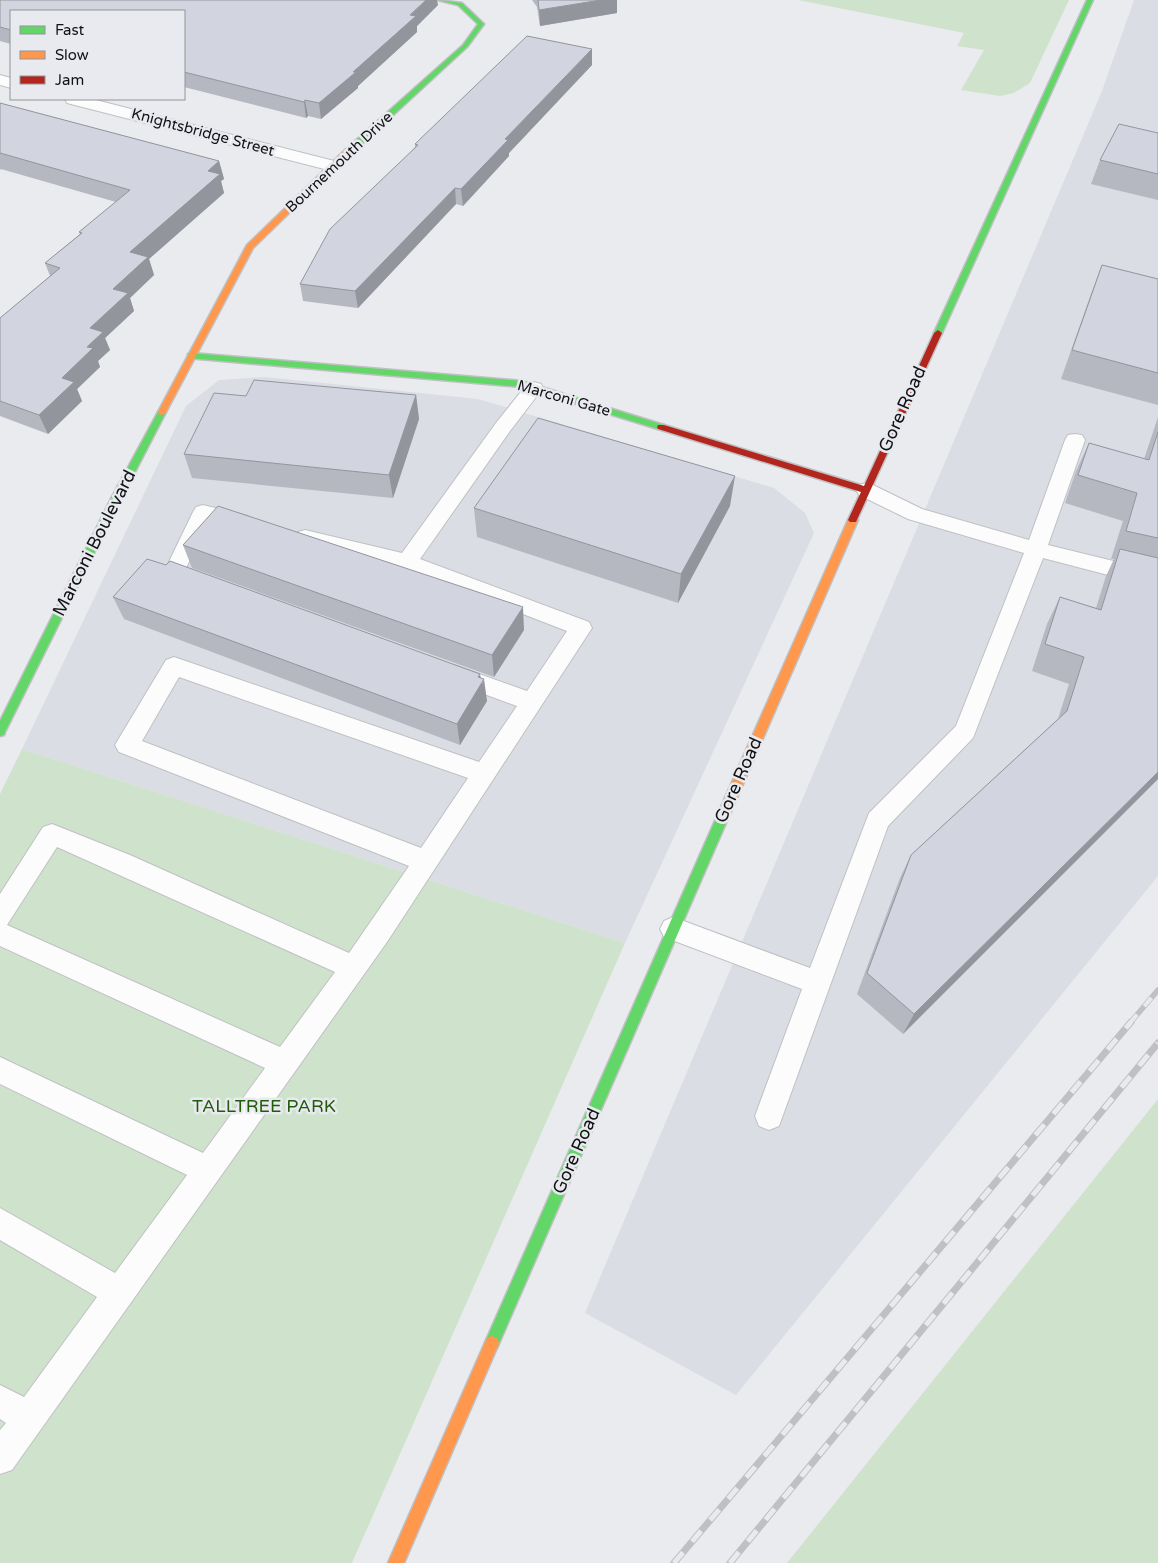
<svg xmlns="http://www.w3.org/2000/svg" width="1158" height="1563" viewBox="0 0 1158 1563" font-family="'Varela Round',sans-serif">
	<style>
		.built { fill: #dadde4 }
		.green { fill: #cfe3cc }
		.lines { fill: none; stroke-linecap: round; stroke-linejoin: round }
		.lane-casing { stroke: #bfc0c3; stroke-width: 2 }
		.street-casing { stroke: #bfc0c3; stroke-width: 2 }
		.fast-casing { stroke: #bfc0c3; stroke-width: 3 }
		.slow-casing { stroke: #bfc0c3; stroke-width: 3 }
		.jam-casing { stroke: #bfc0c3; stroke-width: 3 }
		.lane { fill: #fcfcfc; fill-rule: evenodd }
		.street { fill: #fcfcfc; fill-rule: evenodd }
		.fast { fill: #63d668; fill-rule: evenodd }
		.slow { fill: #ff974d; fill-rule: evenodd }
		.jam { fill: #b3261e; fill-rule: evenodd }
		.rail-far1-casing { stroke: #c0c0c2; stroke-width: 5.5 }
		.rail-casing { stroke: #c0c0c2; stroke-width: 7 }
		.rail-far1 { stroke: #e8eaef; stroke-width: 4; stroke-dasharray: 11; stroke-linecap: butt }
		.rail { stroke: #e8eaef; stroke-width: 5; stroke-dasharray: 14; stroke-linecap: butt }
		.wall { fill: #b5b7c1 }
		.shaded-wall { fill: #93959d }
		.building { fill: #d2d5e0; stroke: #93959d }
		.labels { text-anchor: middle; stroke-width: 5; stroke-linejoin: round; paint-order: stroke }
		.far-street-label { font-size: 15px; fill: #121214; stroke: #e8eaef }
		.street-label { font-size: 18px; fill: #121214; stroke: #e8eaef }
		.park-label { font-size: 18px; fill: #205d08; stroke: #e8eaef }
	</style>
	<rect width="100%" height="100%" fill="#e9ebee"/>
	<g class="built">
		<polygon points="1134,0 1158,0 1158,876 736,1395 585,1313 1102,91"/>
		<polygon points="265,377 478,399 774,488 805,513 814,533 625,943 22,749 186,406 219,380"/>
	</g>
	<g class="green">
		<polygon points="798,0 1069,0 1030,83 1014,93 1000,96 961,90 984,50 957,46 964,33"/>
		<polygon points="22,749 625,943 352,1563 0,1563 0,794"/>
		<polygon points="1158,1099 1158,1563 787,1563"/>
	</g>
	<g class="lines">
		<defs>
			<g id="lane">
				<path d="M 534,382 L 541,384 L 543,388 L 510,431 L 420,559 L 589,622 L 592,628 L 387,942 L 12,1470 L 0,1474 L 0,1430 L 6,1423 L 0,1419 L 0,1385 L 24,1397 L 97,1297 L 0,1240 L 0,1208 L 115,1273 L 187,1175 L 0,1084 L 0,1057 L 203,1153 L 265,1068 L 0,946 L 0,894 L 43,827 L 52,824 L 130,855 L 349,953 L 409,866 L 119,752 L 115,745 L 166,660 L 174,657 L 479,762 L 517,706 L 446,680 L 443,674 L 446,668 L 454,665 L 527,691 L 567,631 L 403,568 L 305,544 L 298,542 L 295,537 L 298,532 L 305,530 L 402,553 L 496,423 L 527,384 ZM 179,677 L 468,778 L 421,848 L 142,741 ZM 57,847 L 335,972 L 280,1047 L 7,925 Z"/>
				<polygon points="1075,434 1082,435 1085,440 1048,545 1158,572 1158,588 1043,558 973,738 888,826 779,1126 769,1130 759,1126 755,1116 802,989 664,937 660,929 664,921 673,917 810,968 869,813 956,726 1024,553 908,519 859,495 856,490 859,485 866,483 873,485 922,509 1029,540 1065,440 1068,435"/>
				<path d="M 203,505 L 248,516 L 251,521 L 248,526 L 241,528 L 209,520 L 186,568 L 201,575 L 205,580 L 201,585 C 190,589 170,583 164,572 L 193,512 L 196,507 Z"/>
			</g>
			<g id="street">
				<polygon points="0,75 11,78 11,88 0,85"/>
				<polygon points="65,99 92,99 338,162 341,166 338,170 332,171 67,103"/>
			</g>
			<g id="fast">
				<polygon points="438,0 462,3 484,24 467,47 351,154 345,154 345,150 463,45 478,24 458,5"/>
				<polygon points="1087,0 1093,0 942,333 941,335 935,335 934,333"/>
				<polygon points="191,353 522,381 664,425 665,427 664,429 658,429 521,387 188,358 188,354"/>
				<polygon points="162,409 166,412 122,497 5,732 4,735 0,736 0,721 112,497 158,412"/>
				<polygon points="727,802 731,804 733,807 497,1348 492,1350 487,1348 485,1343 487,1338 721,807 723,804"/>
			</g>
			<g id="slow">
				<polygon points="345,150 352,152 253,248 166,412 162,415 159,414 158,412 247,245"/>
				<polygon points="853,517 858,520 733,807 731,810 723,810 721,807 848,520"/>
				<polygon points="492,1336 497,1338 499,1343 404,1563 388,1563 487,1338"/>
			</g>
			<polygon id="jam" points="938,330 942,333 856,522 850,522 848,520 861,492 658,429 657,427 658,425 664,425 864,486 934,333"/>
		</defs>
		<use href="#lane" class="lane-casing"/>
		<use href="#street" class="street-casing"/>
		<use href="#fast" class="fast-casing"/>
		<use href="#slow" class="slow-casing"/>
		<use href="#jam" class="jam-casing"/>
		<use href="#lane" class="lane"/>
		<use href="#street" class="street"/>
		<use href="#fast" class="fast"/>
		<use href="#slow" class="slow"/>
		<use href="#jam" class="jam"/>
		<defs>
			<polyline id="rail-far1" points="1130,1023 1158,990"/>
			<g id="rail">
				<polyline points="674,1563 1131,1022"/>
				<polyline points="730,1563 1158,1043"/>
			</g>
		</defs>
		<use href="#rail-far1" class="rail-far1-casing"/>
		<use href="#rail" class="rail-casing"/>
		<use href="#rail-far1" class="rail-far1"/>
		<use href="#rail" class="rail"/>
	</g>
	<g class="wall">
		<polygon points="0,0 438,5 417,26 417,32 358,86 358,88 321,119 308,116 306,118 184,87 184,11 11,11 11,44 0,41"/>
		<polygon points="532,0 617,0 617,13 540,26 537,7"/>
		<polygon points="592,49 592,65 509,153 509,156 463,206 456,204 358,308 303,301 300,284 415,147 415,144"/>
		<polygon points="0,103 219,161 224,179 221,181 224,193 149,259 154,275 130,298 134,311 105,338 110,350 98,361 100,367 77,389 82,401 48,434 0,416 0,318 50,276 45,263 80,234 79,232 116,202 1,169 0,170"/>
		<polygon points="1158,133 1158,200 1091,184 1100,160"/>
		<polygon points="1102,265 1158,279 1158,405 1061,379 1091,294"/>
		<polygon points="416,395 419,419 393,498 192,478 184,454 246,396"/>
		<polygon points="1158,417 1158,779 903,1034 857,994 900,878 911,855 1058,719 1069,684 1032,671 1047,624 1060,597 1096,608 1106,576 1114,559 1111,559 1123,521 1065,503 1076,471 1089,443 1144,459"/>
		<polygon points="730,506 678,603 477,537 474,508"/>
		<polygon points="183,545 524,630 494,677 192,568"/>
		<polygon points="113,597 481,678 487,701 460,745 124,619"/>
	</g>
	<g class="shaded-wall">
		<polygon points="426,0 437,0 438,5 417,26 417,32 358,86 358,88 321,119 319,103 353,72"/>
		<polygon points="601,0 617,0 617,13 540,26 539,10"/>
		<polygon points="592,49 592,65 509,153 509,156 463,206 461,189 505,139"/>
		<polygon points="305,100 308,116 306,118 304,102"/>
		<polygon points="219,161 224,179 221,181 224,193 149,259 154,275 130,298 134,311 105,338 110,350 98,361 100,367 77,389 82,401 48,434 39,415 62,378 87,347 90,328 113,289 130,252 208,171"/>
		<polygon points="455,188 456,204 358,308 355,291"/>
		<polygon points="416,395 419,419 393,498 389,475"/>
		<polygon points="735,476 730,506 678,603 681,574"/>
		<polygon points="523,607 524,630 494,677 492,655"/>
		<polygon points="480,674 482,684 484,679 487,701 460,745 457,724"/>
		<polygon points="1158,772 1158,779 903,1034 914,1014"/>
	</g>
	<g class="building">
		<polygon points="0,0 426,0 410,15 416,16 353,72 356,72 319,103 305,100 304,102 184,72 184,11 11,11 11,30 0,27"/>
		<polygon points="538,0 601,0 539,10"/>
		<polygon points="527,36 592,49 505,139 508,140 461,189 455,188 355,291 300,284 330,229 418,145 415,144"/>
		<polygon points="0,103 219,161 208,171 220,174 130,252 148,257 113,289 128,293 90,328 103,332 87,347 93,348 62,378 74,382 39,415 0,401 0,318 60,268 45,263 82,233 79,232 130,190 0,153"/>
		<polygon points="1119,124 1158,133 1158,174 1100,160"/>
		<polygon points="1102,265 1158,279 1158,373 1072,350"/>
		<polygon points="254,380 416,395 389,475 184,454 214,393 246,396"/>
		<polygon points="538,418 735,476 681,574 474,508"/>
		<polygon points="1158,432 1158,538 1126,531 1137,493 1078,475 1089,443 1149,460"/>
		<polygon points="218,506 523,607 492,655 183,545"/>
		<polygon points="1120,549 1158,558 1158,772 914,1014 867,973 911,855 1067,711 1084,657 1045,644 1060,597 1101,610"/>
		<polygon points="147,559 166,565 170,561 480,674 478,677 484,679 457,724 113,597"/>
	</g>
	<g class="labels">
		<g class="far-street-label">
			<text transform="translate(203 132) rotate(15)" y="5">Knightsbridge Street</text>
			<text transform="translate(339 162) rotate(-43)" y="5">Bournemouth Drive</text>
			<text transform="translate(564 398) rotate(16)" y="5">Marconi Gate</text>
		</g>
		<g class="street-label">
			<text transform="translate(902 409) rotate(-66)" y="6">Gore Road</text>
			<text transform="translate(94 543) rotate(-63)" y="6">Marconi Boulevard</text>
			<text transform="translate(738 780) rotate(-66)" y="6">Gore Road</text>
			<text transform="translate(576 1151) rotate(-66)" y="6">Gore Road</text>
		</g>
		<g class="park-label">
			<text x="264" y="1112">TALLTREE PARK</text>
		</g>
	</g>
	<rect x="10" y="10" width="175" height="90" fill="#e8eaef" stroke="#929497"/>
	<rect x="20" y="26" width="25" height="8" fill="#63d668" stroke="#929497"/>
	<text x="55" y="35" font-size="15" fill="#121214">Fast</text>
	<rect x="20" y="51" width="25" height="8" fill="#ff974d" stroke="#929497"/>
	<text x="55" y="60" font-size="15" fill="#121214">Slow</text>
	<rect x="20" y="76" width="25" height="8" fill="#b3261e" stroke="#929497"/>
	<text x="55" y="85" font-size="15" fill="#121214">Jam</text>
</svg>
